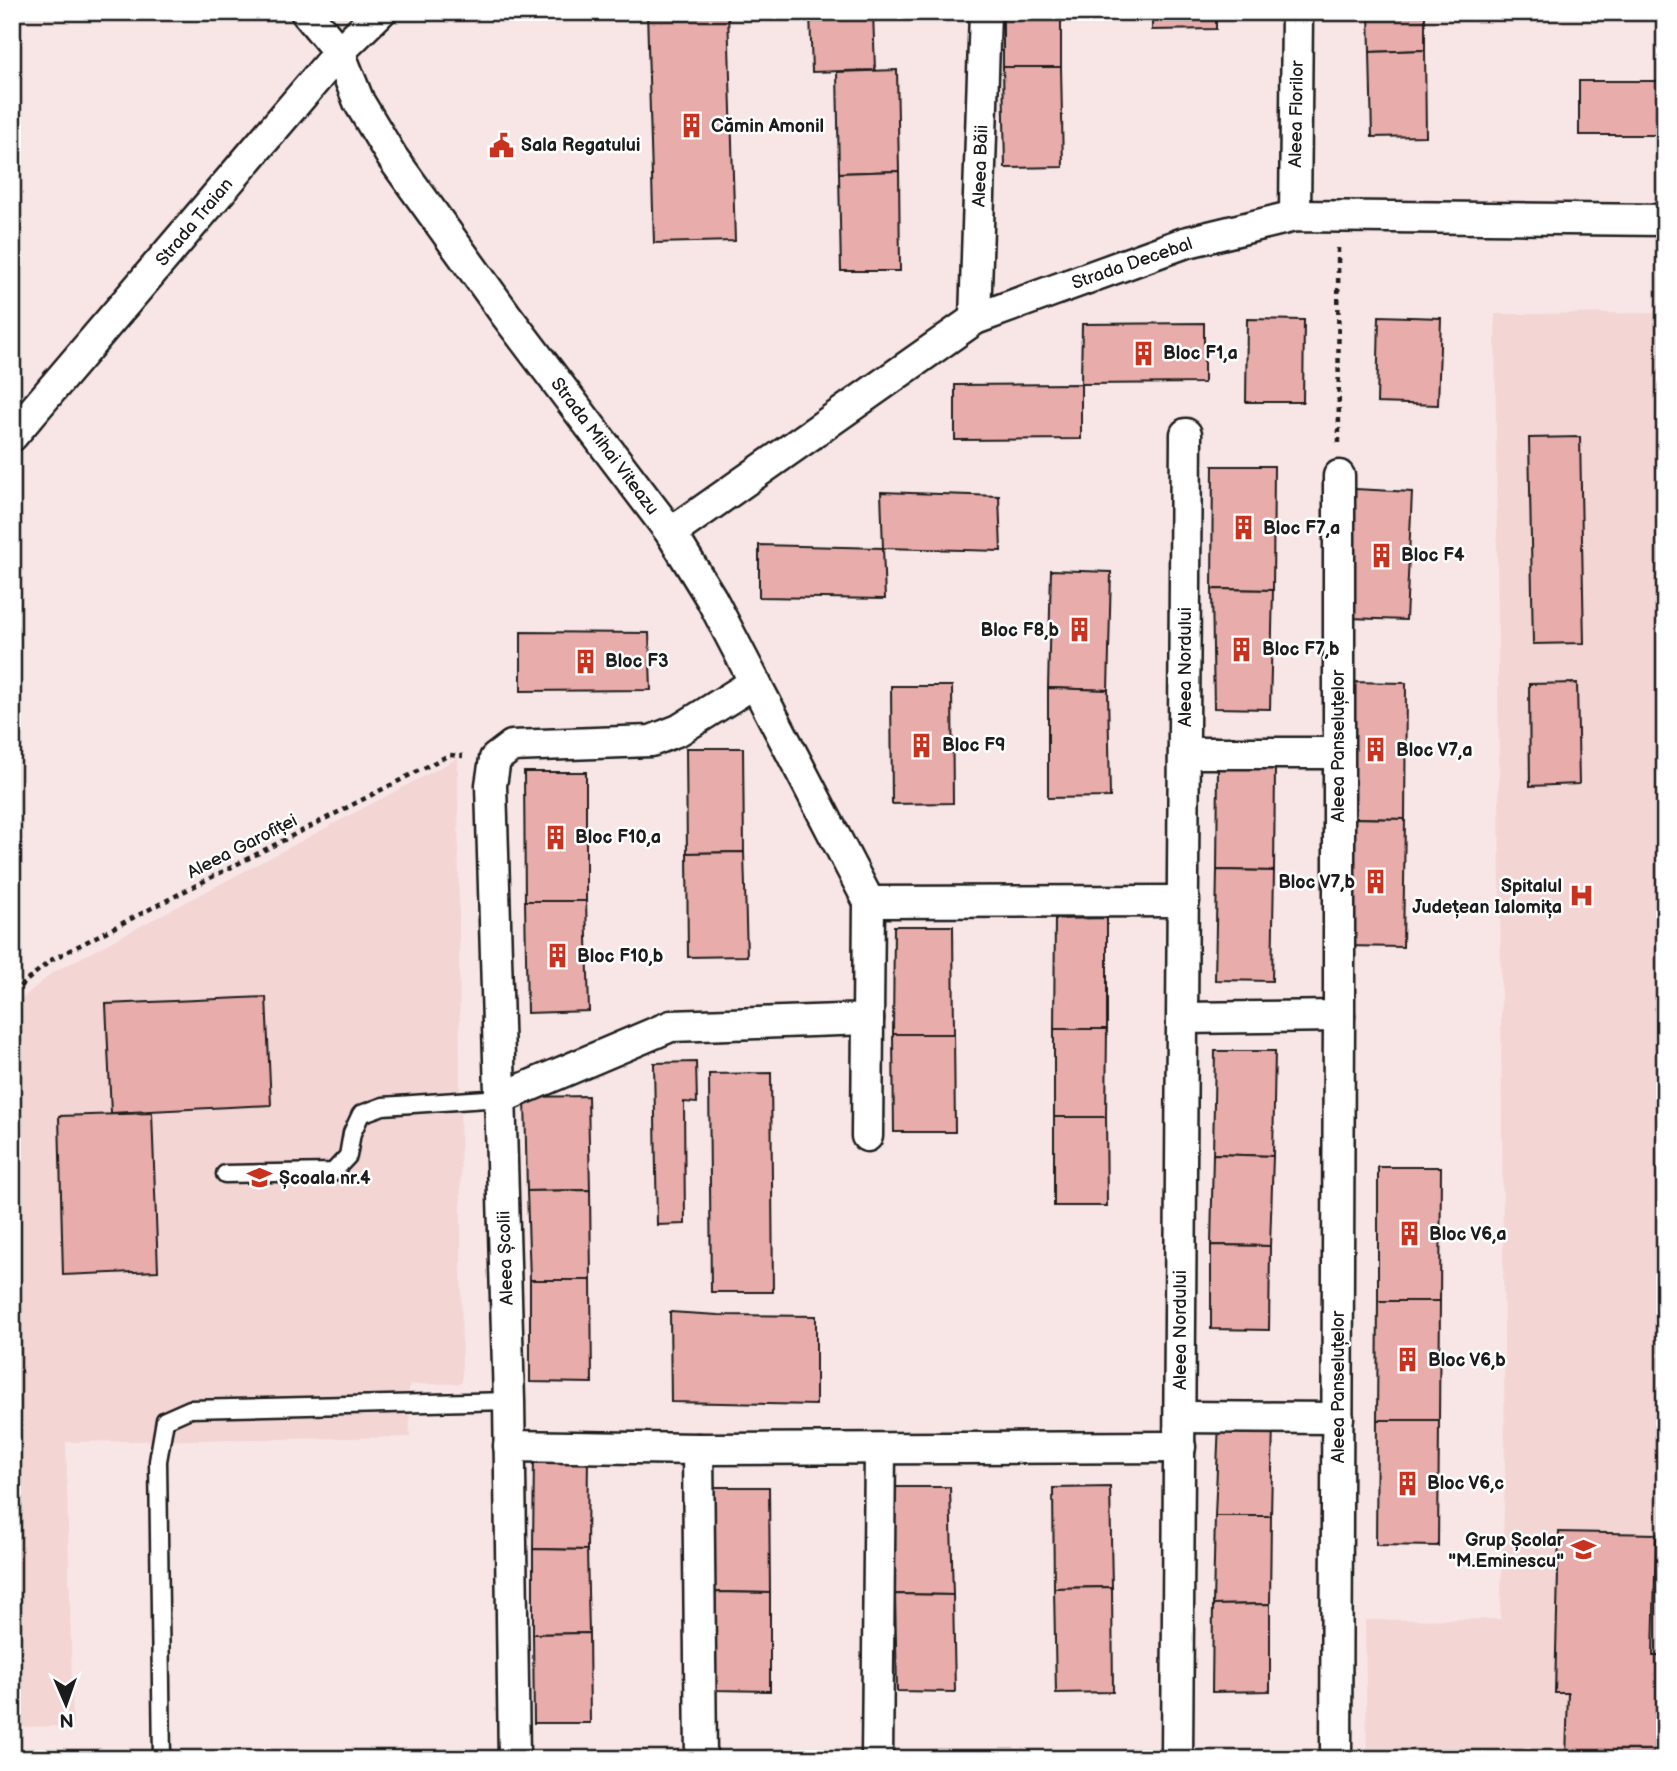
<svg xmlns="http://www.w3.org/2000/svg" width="1677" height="1771" viewBox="0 0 1677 1771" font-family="'Balsamiq Sans',sans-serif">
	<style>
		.built { fill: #f3d5d4 }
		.building { fill: #e8adab; stroke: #1c1c1c; stroke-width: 2 }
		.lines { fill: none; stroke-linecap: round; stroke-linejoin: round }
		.service-casing { stroke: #1c1c1c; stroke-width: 21 }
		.minor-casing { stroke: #1c1c1c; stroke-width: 35 }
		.path { stroke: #1c1c1c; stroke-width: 4.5; stroke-dasharray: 5 5; stroke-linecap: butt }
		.service { stroke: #fff; stroke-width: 16 }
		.minor { stroke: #fff; stroke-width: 30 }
		.labels { text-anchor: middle; stroke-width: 5; stroke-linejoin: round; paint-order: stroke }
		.street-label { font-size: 18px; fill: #1c1c1c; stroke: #fff }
		.poi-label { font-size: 18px; font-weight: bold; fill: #1c1c1c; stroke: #fff; text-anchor: start }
	</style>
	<rect width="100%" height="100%" fill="#f8e6e6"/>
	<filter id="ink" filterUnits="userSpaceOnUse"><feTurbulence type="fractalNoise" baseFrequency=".0143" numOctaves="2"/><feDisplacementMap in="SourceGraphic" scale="14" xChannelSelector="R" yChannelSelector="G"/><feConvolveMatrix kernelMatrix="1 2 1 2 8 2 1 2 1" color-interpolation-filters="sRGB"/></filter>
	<g filter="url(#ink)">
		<g class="built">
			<polygon points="1665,313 1665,1759 1367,1759 1365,1620 1500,1619 1505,1480 1495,314"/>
			<polygon points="458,758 462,1383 409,1385 410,1437 66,1442 73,1726 12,1727 12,1007 52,973"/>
		</g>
		<g class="building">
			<polygon points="647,12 728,12 735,241 654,243"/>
			<polygon points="810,12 873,12 875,70 812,72"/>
			<rect x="1003" y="12" width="58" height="55"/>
			<polygon points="1152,12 1216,12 1216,29 1152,30"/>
			<polygon points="1369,12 1425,12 1425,50 1370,52"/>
			<polygon points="1425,50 1426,136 1372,137 1370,52"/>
			<polygon points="1003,67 1061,67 1063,167 1005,168"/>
			<polygon points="897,70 899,171 839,173 837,72"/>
			<rect x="1579" y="81" width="86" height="54"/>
			<polygon points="899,171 900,271 841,271 839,173"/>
			<polygon points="1379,316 1441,318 1438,405 1377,403"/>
			<polygon points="1247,319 1304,320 1303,402 1246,402"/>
			<polygon points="1204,323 1204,383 1081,384 1082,324"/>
			<polygon points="1081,384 1081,439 955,440 955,385"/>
			<polygon points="1580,437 1584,643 1533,644 1529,438"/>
			<polygon points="1213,466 1274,466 1273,590 1212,589"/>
			<polygon points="1355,489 1412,492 1406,620 1349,618"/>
			<polygon points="881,492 999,496 1001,551 883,548"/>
			<polygon points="759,545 883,548 885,599 759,597"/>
			<polygon points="1051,570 1111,572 1108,690 1048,688"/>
			<polygon points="1212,589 1273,590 1270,709 1214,708"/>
			<polygon points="521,632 649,633 651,690 521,691"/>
			<polygon points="1347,682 1406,683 1405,819 1347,818"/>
			<polygon points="1577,683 1579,784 1530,786 1529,684"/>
			<polygon points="891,686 952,686 953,803 892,804"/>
			<polygon points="1048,688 1108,690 1110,797 1048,798"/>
			<polygon points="686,748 743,748 744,852 687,853"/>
			<polygon points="1218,767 1275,768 1274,871 1217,870"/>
			<polygon points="524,772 586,772 586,901 525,901"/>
			<polygon points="1347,818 1405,819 1403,947 1344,946"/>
			<polygon points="744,852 747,956 688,957 687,853"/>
			<polygon points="1217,870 1274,871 1272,981 1215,980"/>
			<polygon points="525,901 586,901 589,1011 527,1013"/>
			<polygon points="1107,918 1107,1029 1054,1029 1055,919"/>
			<polygon points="894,926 953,926 954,1034 893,1034"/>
			<polygon points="266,997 271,1105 111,1113 106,1004"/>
			<polygon points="1054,1029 1107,1029 1106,1117 1054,1117"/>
			<polygon points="893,1034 954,1034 955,1132 894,1132"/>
			<polygon points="1215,1051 1275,1051 1273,1156 1213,1154"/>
			<polygon points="696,1062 697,1103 684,1102 685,1224 657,1225 654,1063"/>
			<polygon points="771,1073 773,1292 711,1292 709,1074"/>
			<polygon points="588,1096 590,1190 527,1191 525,1097"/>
			<polygon points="152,1113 158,1271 63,1275 59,1116"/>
			<polygon points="1054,1117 1106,1117 1107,1206 1054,1206"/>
			<polygon points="1213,1154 1273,1156 1270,1246 1211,1245"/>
			<polygon points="1378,1167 1441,1167 1440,1301 1378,1301"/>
			<polygon points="590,1190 591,1280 530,1280 527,1191"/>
			<polygon points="1211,1245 1270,1246 1269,1330 1211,1329"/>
			<polygon points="530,1280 591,1280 592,1383 530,1382"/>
			<polygon points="1378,1301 1440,1301 1439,1420 1377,1420"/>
			<polygon points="670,1312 718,1315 816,1316 816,1405 671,1402"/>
			<polygon points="1377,1420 1439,1420 1438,1546 1376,1545"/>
			<polygon points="1219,1421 1273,1422 1271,1516 1215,1516"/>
			<polygon points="534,1454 588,1455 587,1550 533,1549"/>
			<polygon points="712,1487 769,1487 770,1593 715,1592"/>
			<polygon points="894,1487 950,1487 953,1595 895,1594"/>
			<polygon points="1110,1487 1112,1587 1054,1588 1053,1488"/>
			<polygon points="1215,1516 1271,1516 1270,1604 1213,1605"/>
			<polygon points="1559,1532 1656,1534 1653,1656 1665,1656 1665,1759 1566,1759 1568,1693 1555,1693"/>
			<polygon points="533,1549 587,1550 589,1633 533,1634"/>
			<polygon points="1112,1587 1113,1692 1056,1693 1054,1588"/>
			<polygon points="715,1592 770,1593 770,1691 715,1690"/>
			<polygon points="895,1594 953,1595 955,1692 897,1691"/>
			<polygon points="1270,1604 1270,1691 1212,1692 1213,1605"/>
			<polygon points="589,1633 590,1723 534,1723 533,1634"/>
		</g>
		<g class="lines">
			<defs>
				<g id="service">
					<polyline points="225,1174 333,1172 348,1156 352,1133 361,1114 383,1106 501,1098"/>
					<polyline points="162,1759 158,1461 165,1420 190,1409 509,1401"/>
				</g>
				<g id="minor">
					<polyline points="306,12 339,52 359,102 392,157 506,315 671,533 711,598 869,902 868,1019 671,1026 501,1098"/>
					<polyline points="1295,216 1297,12"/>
					<polyline points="975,319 985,12"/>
					<polyline points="12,436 339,52 380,12"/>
					<polyline points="671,533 975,319 1184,243 1295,216 1665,220"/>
					<polyline points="1185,753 1337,753"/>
					<polyline points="869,902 1184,901"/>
					<polyline points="1183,1018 1339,1016 1339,476"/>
					<polyline points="867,1136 868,1019"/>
					<polyline points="1180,1417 1338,1418"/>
					<polyline points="509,1446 698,1449 1180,1447"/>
					<polyline points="698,1449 701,1759"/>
					<polyline points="514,1759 509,1401 491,785 495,759 512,746 651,741 679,730 754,683"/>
					<polyline points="877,1759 880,1449"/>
					<polyline points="1177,1759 1186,434"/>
					<polyline points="1336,1759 1339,1016"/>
				</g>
			</defs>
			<use href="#service" class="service-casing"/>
			<use href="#minor" class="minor-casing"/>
			<g class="path">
				<polyline points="1338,248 1339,445"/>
				<polyline points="12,993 51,960 449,755 463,756"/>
			</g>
			<use href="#service" class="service"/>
			<use href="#minor" class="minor"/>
		</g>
	</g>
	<defs>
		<symbol id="building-bare" viewBox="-9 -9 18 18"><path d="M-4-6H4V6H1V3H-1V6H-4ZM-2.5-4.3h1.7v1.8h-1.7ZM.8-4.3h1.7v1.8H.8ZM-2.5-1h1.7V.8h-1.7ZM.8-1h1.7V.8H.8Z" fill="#c8321e" stroke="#fff" stroke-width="2.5" paint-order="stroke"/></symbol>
		<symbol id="civic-bare" viewBox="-9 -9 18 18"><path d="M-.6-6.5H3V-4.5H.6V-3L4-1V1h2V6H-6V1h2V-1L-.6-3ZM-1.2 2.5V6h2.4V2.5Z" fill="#c8321e" stroke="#fff" stroke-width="2.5" paint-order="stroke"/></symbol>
		<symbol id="hospital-bare" viewBox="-9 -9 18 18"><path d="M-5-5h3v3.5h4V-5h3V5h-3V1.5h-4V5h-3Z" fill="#c8321e" stroke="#fff" stroke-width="2.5" paint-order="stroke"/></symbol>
		<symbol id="school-bare" viewBox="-9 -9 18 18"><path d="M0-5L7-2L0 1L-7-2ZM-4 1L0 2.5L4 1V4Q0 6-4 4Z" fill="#c8321e" stroke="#fff" stroke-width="2.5" paint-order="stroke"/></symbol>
		<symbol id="university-bare" viewBox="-9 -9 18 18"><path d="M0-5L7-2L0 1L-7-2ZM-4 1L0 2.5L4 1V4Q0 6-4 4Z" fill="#c8321e" stroke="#fff" stroke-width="2.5" paint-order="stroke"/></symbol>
	</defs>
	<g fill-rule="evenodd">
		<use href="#building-bare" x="674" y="108" width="35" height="35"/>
		<use href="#civic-bare" x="484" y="128" width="35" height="35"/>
		<use href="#building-bare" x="1126" y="336" width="35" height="35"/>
		<use href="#building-bare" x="1226" y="510" width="35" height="35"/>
		<use href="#building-bare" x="1364" y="538" width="35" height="35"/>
		<use href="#building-bare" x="1062" y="612" width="35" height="35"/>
		<use href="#building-bare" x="1224" y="632" width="35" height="35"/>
		<use href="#building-bare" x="568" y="644" width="35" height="35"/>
		<use href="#building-bare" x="904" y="728" width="35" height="35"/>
		<use href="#building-bare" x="1358" y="732" width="35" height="35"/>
		<use href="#building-bare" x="538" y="820" width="35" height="35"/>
		<use href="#building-bare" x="1358" y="864" width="35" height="35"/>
		<use href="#hospital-bare" x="1564" y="878" width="35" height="35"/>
		<use href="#building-bare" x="540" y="938" width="35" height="35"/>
		<use href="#school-bare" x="242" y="1160" width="35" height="35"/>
		<use href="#building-bare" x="1392" y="1216" width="35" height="35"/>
		<use href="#building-bare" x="1390" y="1342" width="35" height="35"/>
		<use href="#building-bare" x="1390" y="1466" width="35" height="35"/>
		<use href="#university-bare" x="1566" y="1532" width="35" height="35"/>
	</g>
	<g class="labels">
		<g class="street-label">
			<text transform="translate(1296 114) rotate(-89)" y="6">Aleea Florilor</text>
			<text transform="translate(980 166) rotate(-88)" y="6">Aleea Băii</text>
			<text transform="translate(194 222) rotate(-50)" y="6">Strada Traian</text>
			<text transform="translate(1132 263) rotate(-19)" y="6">Strada Decebal</text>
			<text transform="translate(605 446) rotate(53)" y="6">Strada Mihai Viteazu</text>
			<text transform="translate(1185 667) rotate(-90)" y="6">Aleea Nordului</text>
			<text transform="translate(1338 746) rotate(-90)" y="6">Aleea Panseluțelor</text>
			<text transform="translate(242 846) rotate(-27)" y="6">Aleea Garofiței</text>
			<text transform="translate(505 1258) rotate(-92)" y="6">Aleea Școlii</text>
			<text transform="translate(1180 1330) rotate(-90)" y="6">Aleea Nordului</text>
			<text transform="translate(1338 1387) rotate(-90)" y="6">Aleea Panseluțelor</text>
		</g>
		<g class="poi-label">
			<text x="711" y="132">Cămin Amonil</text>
			<text x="521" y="151">Sala Regatului</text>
			<text x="1163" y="359">Bloc F1,a</text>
			<text x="1263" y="534">Bloc F7,a</text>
			<text x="1401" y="561">Bloc F4</text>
			<text x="1059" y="636" text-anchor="end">Bloc F8,b</text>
			<text x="1262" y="655">Bloc F7,b</text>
			<text x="605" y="667">Bloc F3</text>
			<text x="942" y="751">Bloc F9</text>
			<text x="1396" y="756">Bloc V7,a</text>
			<text x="575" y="843">Bloc F10,a</text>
			<text x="1355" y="888" text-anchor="end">Bloc V7,b</text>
			<text x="1562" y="892" text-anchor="end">Spitalul<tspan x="1562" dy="21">Județean Ialomița</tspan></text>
			<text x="577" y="962">Bloc F10,b</text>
			<text x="279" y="1184">Școala nr.4</text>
			<text x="1429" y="1240">Bloc V6,a</text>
			<text x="1428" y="1366">Bloc V6,b</text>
			<text x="1427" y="1489">Bloc V6,c</text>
			<text x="1564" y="1546" text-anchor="end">Grup Școlar<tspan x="1564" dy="21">"M.Eminescu"</tspan></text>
		</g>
	</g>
	<rect width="1677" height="1771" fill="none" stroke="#fff" stroke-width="42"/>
	<rect x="21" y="21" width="1635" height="1729" fill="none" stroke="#1c1c1c" stroke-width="2.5" filter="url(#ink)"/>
	<g transform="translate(66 1704) rotate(178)" stroke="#ffffff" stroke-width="5" paint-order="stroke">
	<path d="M0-5L12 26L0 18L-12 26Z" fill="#1c1c1c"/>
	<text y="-10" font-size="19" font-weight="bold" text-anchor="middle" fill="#1c1c1c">N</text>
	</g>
</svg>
